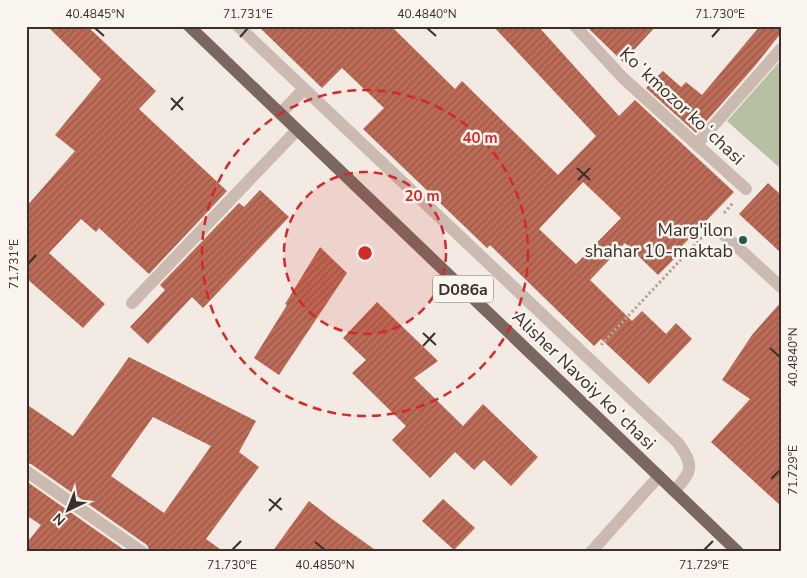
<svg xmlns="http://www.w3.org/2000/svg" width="807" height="578" viewBox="0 0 807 578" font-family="'Nunito Sans',sans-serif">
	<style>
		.pitch { fill: #b8c0a3 }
		.building { fill: url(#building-hatch); fill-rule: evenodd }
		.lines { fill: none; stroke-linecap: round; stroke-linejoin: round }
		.path { stroke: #b5a499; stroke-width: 3; stroke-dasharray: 2.5 2.5; stroke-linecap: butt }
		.service { stroke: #cabaaf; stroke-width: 12 }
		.minor { stroke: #cabaaf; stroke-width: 12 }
		.primary { stroke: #7a675f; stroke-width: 12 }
		.ticks { fill: none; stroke: #39302c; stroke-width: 2 }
		.ring { fill: none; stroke: #d62828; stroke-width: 2.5; stroke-dasharray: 9 6 }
		.poi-dot { fill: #255758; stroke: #faf4ef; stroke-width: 2 }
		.labels { text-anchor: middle; stroke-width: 5; stroke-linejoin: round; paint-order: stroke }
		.shield { fill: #faf4ef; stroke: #736b66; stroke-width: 1 }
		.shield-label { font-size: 16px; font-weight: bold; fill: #39302c }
		.street-label { font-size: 18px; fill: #39302c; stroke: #faf4ef }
		.poi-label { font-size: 18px; fill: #39302c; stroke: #faf4ef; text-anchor: end }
		.centre { fill: #d62828; stroke: #faf4ef; stroke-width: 2.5 }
		.ring-label { font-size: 15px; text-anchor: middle; font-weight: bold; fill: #d62828; stroke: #faf4ef; stroke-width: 5; stroke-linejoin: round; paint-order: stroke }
		.neatline { fill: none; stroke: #39302c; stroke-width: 2 }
		.ticks-label { font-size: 12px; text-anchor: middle; fill: #39302c }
	</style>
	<defs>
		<pattern id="building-hatch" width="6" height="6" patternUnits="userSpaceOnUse" patternTransform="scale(1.25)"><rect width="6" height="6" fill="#bc6b57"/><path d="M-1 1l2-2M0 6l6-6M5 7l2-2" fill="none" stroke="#9a5848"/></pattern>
	</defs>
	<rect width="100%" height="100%" fill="#f2eae3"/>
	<polygon class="pitch" points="781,60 781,169 727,121"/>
	<g class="building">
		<polygon points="47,26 87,26 156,91 139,109 227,191 149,274 99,228 96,232 81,219 49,253 105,304 83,328 26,278 26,207 75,151 55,135 101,79"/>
		<path d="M 258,26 L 391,26 L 455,89 L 462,81 L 558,175 L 596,136 L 493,26 L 538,26 L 619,116 L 635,100 L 734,192 L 681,247 L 683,250 L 658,275 L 625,243 L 590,280 L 632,321 L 642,311 L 666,334 L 676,323 L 692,339 L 649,384 L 601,339 L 594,346 L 490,245 L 487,248 L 363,129 L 384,108 L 342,68 L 322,88 ZM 583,182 L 621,218 L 576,264 L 539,229 Z"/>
		<polygon points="586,26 656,26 623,62"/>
		<polygon points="760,26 781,26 781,33 754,67 696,133 646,88 663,71 681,87 686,82 702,95"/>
		<polygon points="768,183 781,195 781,253 739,214"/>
		<polygon points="260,190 289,217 203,308 192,297 148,344 130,327 165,290 160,285 239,203 244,207"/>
		<polygon points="320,247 347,273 279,375 254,358 287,305 285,304"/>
		<polygon points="377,302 438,361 414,378 463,426 483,404 538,457 511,486 484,460 474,470 455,452 430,478 392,440 406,426 352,373 366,360 343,338"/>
		<polygon points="781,302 781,506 711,442 750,399 722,380 752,335"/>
		<path d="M 129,357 L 256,421 L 239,452 L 259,467 L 206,539 L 224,552 L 150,552 L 147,545 L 31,464 L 26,463 L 26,404 L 73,436 ZM 153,417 L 211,446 L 164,513 L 111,476 Z"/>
		<polygon points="26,481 127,552 26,552 26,544 41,525 26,515"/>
		<polygon points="443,499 475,528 454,550 422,521"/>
		<polygon points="309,501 332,519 378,552 272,552"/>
	</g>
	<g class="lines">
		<g class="path">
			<polyline points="724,213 733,203"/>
			<polyline points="601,345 703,236"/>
		</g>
		<g class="service">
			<path d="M 238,26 L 678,443 C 694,465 693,471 674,491"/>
			<polyline points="280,114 304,89"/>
			<polyline points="722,233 781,287"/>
			<polyline points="132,303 297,130"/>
		</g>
		<g class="minor">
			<polyline points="575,26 623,78 746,189"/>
			<polyline points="697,144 781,49"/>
			<polyline points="26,471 142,552"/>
			<polyline points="591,552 659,476"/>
		</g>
		<polyline class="primary" points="189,26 738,552"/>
	</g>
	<path class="ticks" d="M 95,28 L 104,36M 427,28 L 436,36M 240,37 L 248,28M 712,37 L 720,28M 171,98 L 183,110M 171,110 L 183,97M 577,168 L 590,180M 578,180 L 590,168M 28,264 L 36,255M 423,333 L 436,345M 423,346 L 435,333M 770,348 L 780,357M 771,479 L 780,470M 269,499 L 282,510M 269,511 L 281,498M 315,542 L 325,550M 232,550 L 241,541M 704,550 L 713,541"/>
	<circle cx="365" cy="253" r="81" fill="#d62828" fill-opacity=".12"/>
	<g class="ring">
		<circle cx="365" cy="253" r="81"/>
		<circle cx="365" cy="253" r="163"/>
	</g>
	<circle class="poi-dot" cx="743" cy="240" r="5"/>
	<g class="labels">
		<rect class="shield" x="433" y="275.5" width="60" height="27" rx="4"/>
		<g class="shield-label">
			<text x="463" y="295">D086a</text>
		</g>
		<g class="street-label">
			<text transform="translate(682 106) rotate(43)" y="6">Koʻkmozor koʻchasi</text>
			<text transform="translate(584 380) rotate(44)" y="6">Alisher Navoiy koʻchasi</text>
		</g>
		<g class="poi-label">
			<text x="733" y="236">Marg'ilon<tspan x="733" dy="21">shahar 10-maktab</tspan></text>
		</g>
	</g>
	<circle cx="365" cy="253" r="8" class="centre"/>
	<g class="ring-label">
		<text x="480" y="143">40 m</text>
		<text x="422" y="201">20 m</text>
	</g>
	<rect width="807" height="578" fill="none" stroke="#faf4ef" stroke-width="55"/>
	<g transform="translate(68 510) rotate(223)" stroke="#faf4ef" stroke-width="4" paint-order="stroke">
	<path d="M0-4L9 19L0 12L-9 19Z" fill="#39302c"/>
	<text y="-8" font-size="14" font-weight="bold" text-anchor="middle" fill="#39302c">N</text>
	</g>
	<rect x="28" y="28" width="752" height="522" class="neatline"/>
	<g class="ticks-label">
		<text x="95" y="18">40.4845°N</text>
		<text x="248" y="18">71.731°E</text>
		<text x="427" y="18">40.4840°N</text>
		<text x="720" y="18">71.730°E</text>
		<text transform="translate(14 264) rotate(-90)" y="4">71.731°E</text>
		<text transform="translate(793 357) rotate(-90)" y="4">40.4840°N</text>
		<text transform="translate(793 470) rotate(-90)" y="4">71.729°E</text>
		<text x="232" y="569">71.730°E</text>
		<text x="325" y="569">40.4850°N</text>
		<text x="704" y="569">71.729°E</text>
	</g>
</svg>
